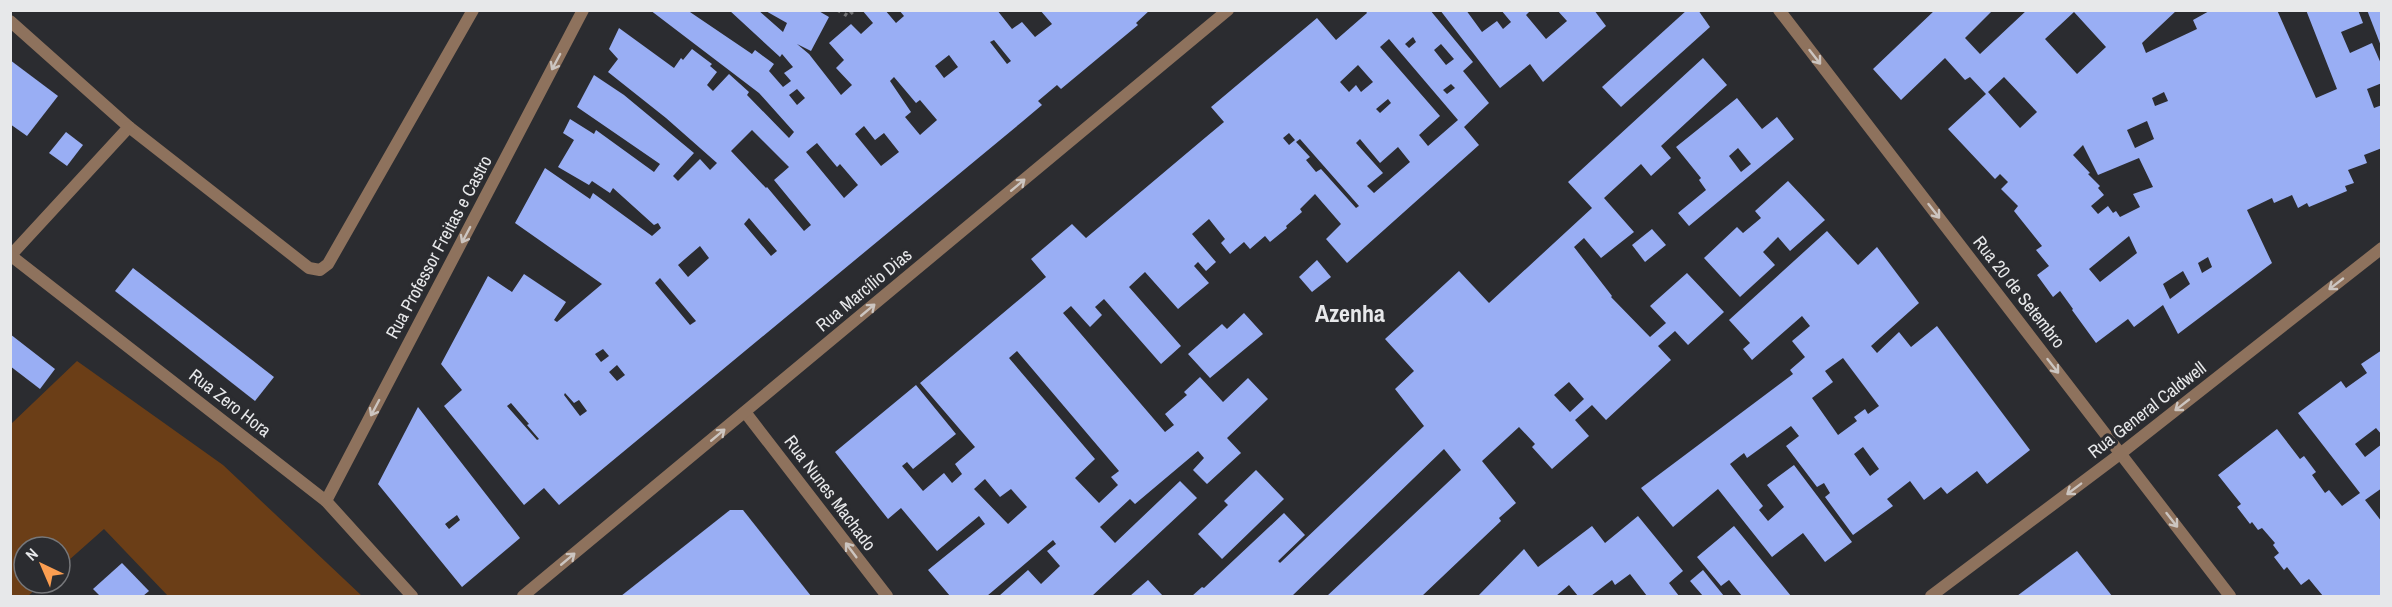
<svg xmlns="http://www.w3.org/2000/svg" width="2392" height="607" viewBox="0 0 2392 607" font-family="'Archivo Narrow',sans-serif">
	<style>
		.green { fill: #6b3e17 }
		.building { fill: #99aef4; fill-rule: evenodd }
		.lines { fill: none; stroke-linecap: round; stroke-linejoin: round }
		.path { stroke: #717275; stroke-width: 4; stroke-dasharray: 3 4.5; stroke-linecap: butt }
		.service { stroke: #8e725d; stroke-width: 12 }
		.minor { stroke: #8e725d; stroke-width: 12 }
		.tertiary { stroke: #8e725d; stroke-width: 12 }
		.oneway { stroke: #ccc5c0 }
		.labels { text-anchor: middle; stroke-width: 6; stroke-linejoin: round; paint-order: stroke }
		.street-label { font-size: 18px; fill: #e7e8ea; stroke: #2b2c30 }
		.district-label { font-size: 24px; font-weight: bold; fill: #e7e8ea; stroke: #2b2c30 }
	</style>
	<rect width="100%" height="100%" fill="#2b2c30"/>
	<polygon class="green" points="77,361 223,465 362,596 168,596 104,529 60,568 60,547 24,547 24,583 43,583 28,596 11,596 11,424"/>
	<g class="building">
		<path d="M 650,10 L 687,10 L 752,54 L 755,50 L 774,64 L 769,71 L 783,87 L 791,81 L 784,73 L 793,67 L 782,54 L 780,57 L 729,10 L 758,10 L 783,32 L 787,23 L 764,10 L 817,10 L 829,17 L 811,51 L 797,44 L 809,54 L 841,95 L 852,85 L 836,68 L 844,60 L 829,43 L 851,24 L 861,34 L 873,23 L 862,10 L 885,10 L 896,23 L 904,16 L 899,10 L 997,10 L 1012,29 L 1022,22 L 1035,37 L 1052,24 L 1040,10 L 1150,10 L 1136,23 L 1138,25 L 1061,89 L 1057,85 L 1038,101 L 1042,105 L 1023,121 L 559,505 L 544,488 L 524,505 L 444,406 L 462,390 L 441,364 L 488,276 L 512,292 L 524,274 L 566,302 L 554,320 L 557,322 L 602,284 L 515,223 L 545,168 L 590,199 L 593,193 L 652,236 L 661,228 L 658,223 L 654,225 L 613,188 L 610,193 L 592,181 L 589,185 L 558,167 L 574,140 L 563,133 L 570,119 L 594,134 L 596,130 L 654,172 L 660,164 L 577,107 L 594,75 L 624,95 L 694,153 L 673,176 L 678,181 L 700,159 L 710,170 L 717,163 L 666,118 L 608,72 L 618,59 L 609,49 L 619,28 L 674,68 L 681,58 L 683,60 L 692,49 L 712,64 L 710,66 L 717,72 L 707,85 L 713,91 L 729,74 L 749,92 L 747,95 L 789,138 L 794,132 L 759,93 ZM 994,40 L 1011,61 L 1007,64 L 990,42 ZM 949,55 L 958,67 L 944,78 L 935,66 ZM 894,77 L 916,103 L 920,100 L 937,120 L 920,135 L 905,117 L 911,112 L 890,81 ZM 797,89 L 805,98 L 797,105 L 789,95 ZM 864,126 L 875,140 L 884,133 L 899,152 L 881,166 L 855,134 ZM 752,130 L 789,167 L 774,180 L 811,225 L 804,231 L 767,187 L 766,188 L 731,151 ZM 817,143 L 837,167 L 840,164 L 858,185 L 844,198 L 806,152 ZM 749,218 L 777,251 L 771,256 L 744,224 ZM 700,246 L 709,258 L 688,277 L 678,265 ZM 660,278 L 696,321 L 690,325 L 655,283 ZM 603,349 L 609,356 L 601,362 L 595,354 ZM 617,365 L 625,375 L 617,381 L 609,372 ZM 565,393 L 574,403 L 579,400 L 587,411 L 580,416 L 564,395 ZM 511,403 L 529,424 L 527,425 L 539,439 L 537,440 L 507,406 Z"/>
		<path d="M 1365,10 L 1430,10 L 1473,62 L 1463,71 L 1489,103 L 1464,127 L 1479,145 L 1347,263 L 1326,239 L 1341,224 L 1315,194 L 1300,209 L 1302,212 L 1286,226 L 1287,228 L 1270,242 L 1265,236 L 1250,249 L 1244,242 L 1230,254 L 1221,243 L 1225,239 L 1209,219 L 1192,234 L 1216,262 L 1206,271 L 1198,262 L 1194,266 L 1209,283 L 1178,309 L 1145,272 L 1129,287 L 1181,346 L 1161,364 L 1104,299 L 1095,307 L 1102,315 L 1090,327 L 1071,306 L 1063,313 L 1165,432 L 1174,425 L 1165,414 L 1187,395 L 1184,392 L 1200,377 L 1223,402 L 1248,378 L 1268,399 L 1227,438 L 1241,453 L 1207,484 L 1193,470 L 1204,458 L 1198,451 L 1135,504 L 1130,499 L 1100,527 L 1115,543 L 1180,481 L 1197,498 L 1092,596 L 999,596 L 1028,570 L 1041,584 L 1060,566 L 1047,551 L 1056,544 L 1053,540 L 987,596 L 950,596 L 928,570 L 985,524 L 979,516 L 937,551 L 901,508 L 888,519 L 835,452 L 916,385 L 956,434 L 913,469 L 907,462 L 902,466 L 923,491 L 944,473 L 952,483 L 962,474 L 955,464 L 975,447 L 920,383 L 1046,277 L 1031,259 L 1072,224 L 1086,238 L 1206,137 L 1224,122 L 1211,107 L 1317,18 L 1336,40 L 1367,13 ZM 1413,37 L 1416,42 L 1409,48 L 1405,44 ZM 1389,39 L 1458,120 L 1428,146 L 1419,135 L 1440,116 L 1380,47 ZM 1441,44 L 1454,59 L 1446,65 L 1434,50 ZM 1358,65 L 1373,82 L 1361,92 L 1356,85 L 1349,92 L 1340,82 ZM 1451,84 L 1455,88 L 1447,94 L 1443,90 ZM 1388,99 L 1391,103 L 1380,113 L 1376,109 ZM 1289,133 L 1295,140 L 1289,145 L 1283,138 ZM 1300,139 L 1359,206 L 1356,208 L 1321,169 L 1316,172 L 1306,160 L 1310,157 L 1296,142 ZM 1360,139 L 1380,163 L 1398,147 L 1410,162 L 1374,193 L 1367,186 L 1383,173 L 1356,143 ZM 1017,351 L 1119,471 L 1111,477 L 1118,485 L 1099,503 L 1075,478 L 1095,459 L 1009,358 ZM 985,479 L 1000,497 L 1011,489 L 1027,507 L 1008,524 L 974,489 Z"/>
		<polygon points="1440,10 1466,10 1482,32 1497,21 1503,29 1511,22 1501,10 1531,10 1526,15 1546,39 1567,21 1557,10 1594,10 1606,26 1543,82 1530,64 1500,88"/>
		<polygon points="1687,10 1698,10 1710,27 1621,107 1602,87"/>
		<path d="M 1935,10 L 1993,10 L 1965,38 L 1980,54 L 2027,10 L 2177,10 L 2142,43 L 2146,53 L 2197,29 L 2193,20 L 2211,10 L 2277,10 L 2316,98 L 2337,89 L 2306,10 L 2358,10 L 2363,23 L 2341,32 L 2350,53 L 2372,43 L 2382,66 L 2382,83 L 2367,89 L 2374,108 L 2382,105 L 2382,148 L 2364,155 L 2367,163 L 2348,170 L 2354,183 L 2345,186 L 2347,191 L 2309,207 L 2307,203 L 2298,208 L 2292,195 L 2274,203 L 2272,198 L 2247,210 L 2272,263 L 2178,334 L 2163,305 L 2134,327 L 2128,319 L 2096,343 L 2072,310 L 2073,309 L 2060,291 L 2053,297 L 2037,275 L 2049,266 L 2036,250 L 2042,246 L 2014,211 L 2018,206 L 2001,189 L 2008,182 L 2000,174 L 1995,179 L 1948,129 L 1986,94 L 1970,77 L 1965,80 L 1945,58 L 1901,100 L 1873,69 ZM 2074,12 L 2106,47 L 2077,74 L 2045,39 ZM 2004,77 L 2037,112 L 2020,128 L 1988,92 ZM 2164,92 L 2168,101 L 2155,106 L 2152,98 ZM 2147,121 L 2154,139 L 2135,148 L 2127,130 ZM 2083,145 L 2098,175 L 2139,158 L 2153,187 L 2133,194 L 2140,207 L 2120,217 L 2116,211 L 2113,213 L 2108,206 L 2098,214 L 2091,206 L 2104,195 L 2098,188 L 2100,186 L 2088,174 L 2090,173 L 2073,155 ZM 2129,236 L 2137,253 L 2100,282 L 2089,269 ZM 2208,257 L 2212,267 L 2202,273 L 2198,263 ZM 2183,271 L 2190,284 L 2170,299 L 2163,284 Z"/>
		<polygon points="2367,10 2382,10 2382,46 2381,46"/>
		<path d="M 1703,58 L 1727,85 L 1661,146 L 1671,158 L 1651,176 L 1641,164 L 1604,198 L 1634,232 L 1601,258 L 1584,238 L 1574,247 L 1612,296 L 1611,297 L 1650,337 L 1666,323 L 1650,306 L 1687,273 L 1724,312 L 1688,345 L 1675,331 L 1658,346 L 1671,360 L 1606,420 L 1592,405 L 1575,420 L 1589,436 L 1552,469 L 1532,447 L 1535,444 L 1519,427 L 1482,461 L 1516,503 L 1499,518 L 1501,521 L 1422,596 L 1327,596 L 1461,470 L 1444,449 L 1292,596 L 1192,596 L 1202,587 L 1204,588 L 1284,513 L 1305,535 L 1278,561 L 1280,563 L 1424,426 L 1395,389 L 1414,371 L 1385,339 L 1459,271 L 1489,303 L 1592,208 L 1568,182 ZM 1569,382 L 1584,399 L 1570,412 L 1554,395 Z"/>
		<polygon points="10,60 58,96 27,136 10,124"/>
		<path d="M 1737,98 L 1762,129 L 1777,117 L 1794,139 L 1689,226 L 1678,213 L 1706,190 L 1699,180 L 1701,178 L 1676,147 ZM 1738,148 L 1751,164 L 1741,172 L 1729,156 Z"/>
		<polygon points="66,132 83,145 67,166 49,153"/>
		<polygon points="1788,181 1825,220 1790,251 1778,237 1763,252 1775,265 1740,297 1704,258 1737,227 1743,233 1761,218 1755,211"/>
		<polygon points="1652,229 1666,245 1645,262 1632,245"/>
		<path d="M 1827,231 L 1858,265 L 1877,247 L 1919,303 L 1871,346 L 1877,353 L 1899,332 L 1911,347 L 1937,326 L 2030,450 L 1987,484 L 1977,471 L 1947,494 L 1941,487 L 1924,500 L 1910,481 L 1887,499 L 1893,506 L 1853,535 L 1825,497 L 1830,493 L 1824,483 L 1817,487 L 1786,446 L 1799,436 L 1791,426 L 1747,458 L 1744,453 L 1730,464 L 1763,506 L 1759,510 L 1768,521 L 1784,507 L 1767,485 L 1794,465 L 1852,542 L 1825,562 L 1803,533 L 1772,557 L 1718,489 L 1673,527 L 1641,488 L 1793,374 L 1790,370 L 1805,357 L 1792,341 L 1810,326 L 1802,316 L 1752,360 L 1743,349 L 1750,343 L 1729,320 ZM 1843,358 L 1879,406 L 1868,414 L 1865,409 L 1854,417 L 1857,421 L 1838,435 L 1812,398 L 1833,382 L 1825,371 ZM 1863,447 L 1879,469 L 1870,476 L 1854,454 Z"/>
		<polygon points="1317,260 1331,277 1312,292 1299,277"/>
		<polygon points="133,268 274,377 255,401 115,291"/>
		<polygon points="1244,313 1263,334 1210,378 1188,354 1222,324 1227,329"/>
		<polygon points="10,334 55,369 40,389 10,366"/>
		<polygon points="2382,350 2382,435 2376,428 2355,444 2365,457 2382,444 2382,488 2365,500 2382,522 2382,596 2323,596 2309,579 2301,585 2287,567 2284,570 2274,557 2279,553 2273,545 2275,543 2262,528 2258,530 2252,522 2250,524 2237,507 2241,504 2218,475 2277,429 2300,459 2304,456 2316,472 2312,475 2325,493 2329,490 2342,506 2360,493 2298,413 2341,381 2346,388 2367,373 2361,364"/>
		<path d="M 418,407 L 520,538 L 462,587 L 378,484 ZM 457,515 L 460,520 L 449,529 L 445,524 Z"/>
		<polygon points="1256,470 1284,499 1222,559 1198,534 1228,505 1224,501"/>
		<polygon points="730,510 743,510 811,596 621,596"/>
		<polygon points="1638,516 1683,571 1669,583 1679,596 1647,596 1630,574 1615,585 1612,580 1591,596 1578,596 1569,585 1556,596 1481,596 1479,595 1524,549 1538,567 1592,526 1605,543"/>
		<polygon points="1734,526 1791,596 1742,596 1729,580 1721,586 1697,557"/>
		<polygon points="2077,551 2112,596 2017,596"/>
		<polygon points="122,563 149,591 143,596 100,596 93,589"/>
		<polygon points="1703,570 1724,596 1703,596 1690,581"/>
		<polygon points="1148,580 1163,596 1130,596"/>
	</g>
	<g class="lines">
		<polyline class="path" points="838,10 848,16 854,10"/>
		<g class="service">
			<polyline points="10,21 129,127 309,268 320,270 328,264 473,10"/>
			<polyline points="11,255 129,127"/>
		</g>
		<g class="minor">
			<polyline points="1779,10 2230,596"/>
			<polyline points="10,255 326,501 412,596"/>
			<polyline points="745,412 887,596"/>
			<polyline points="326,501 583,10"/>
			<polyline points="523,596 1228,10"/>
		</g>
		<polyline class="tertiary" points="1931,596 2120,454 2382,248"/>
	</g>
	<defs><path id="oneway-shaft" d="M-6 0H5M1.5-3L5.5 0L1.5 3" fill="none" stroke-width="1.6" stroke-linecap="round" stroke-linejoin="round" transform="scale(1.5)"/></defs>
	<g class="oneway">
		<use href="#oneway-shaft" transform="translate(1815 57) rotate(52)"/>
		<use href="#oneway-shaft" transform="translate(556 62) rotate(118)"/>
		<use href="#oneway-shaft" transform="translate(1018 185) rotate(-40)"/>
		<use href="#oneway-shaft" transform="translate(1934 211) rotate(52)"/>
		<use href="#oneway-shaft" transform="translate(466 235) rotate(118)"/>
		<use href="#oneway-shaft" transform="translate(2336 284) rotate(142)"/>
		<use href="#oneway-shaft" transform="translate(868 310) rotate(-40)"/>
		<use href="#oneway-shaft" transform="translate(2053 366) rotate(52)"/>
		<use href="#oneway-shaft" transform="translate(2182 405) rotate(142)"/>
		<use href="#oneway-shaft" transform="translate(375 408) rotate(118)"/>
		<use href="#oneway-shaft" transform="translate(718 435) rotate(-40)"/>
		<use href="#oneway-shaft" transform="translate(2074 489) rotate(143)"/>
		<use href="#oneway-shaft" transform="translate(2172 520) rotate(52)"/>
		<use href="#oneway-shaft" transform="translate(851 550) rotate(-127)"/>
		<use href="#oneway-shaft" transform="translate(568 559) rotate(-40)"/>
	</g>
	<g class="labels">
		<g class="street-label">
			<text transform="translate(439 247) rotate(-62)" y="6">Rua Professor Freitas e Castro</text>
			<text transform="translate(864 290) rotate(-40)" y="6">Rua Marcílio Dias</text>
			<text transform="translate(2019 292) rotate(52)" y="6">Rua 20 de Setembro</text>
			<text transform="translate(230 403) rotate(38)" y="6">Rua Zero Hora</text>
			<text transform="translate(2147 410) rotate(-38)" y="6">Rua General Caldwell</text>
			<text transform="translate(830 493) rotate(53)" y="6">Rua Nunes Machado</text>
		</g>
		<g class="district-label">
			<text x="1350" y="322">Azenha</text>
		</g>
	</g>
	<rect width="2392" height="607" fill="none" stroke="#e7e8ea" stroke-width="24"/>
	<g transform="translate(42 565) rotate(316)"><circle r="28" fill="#2b2c30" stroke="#76777a" stroke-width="1.5"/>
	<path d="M0-4.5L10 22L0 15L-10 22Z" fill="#fb9e51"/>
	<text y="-9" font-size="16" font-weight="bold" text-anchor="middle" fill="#e7e8ea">N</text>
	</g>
</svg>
